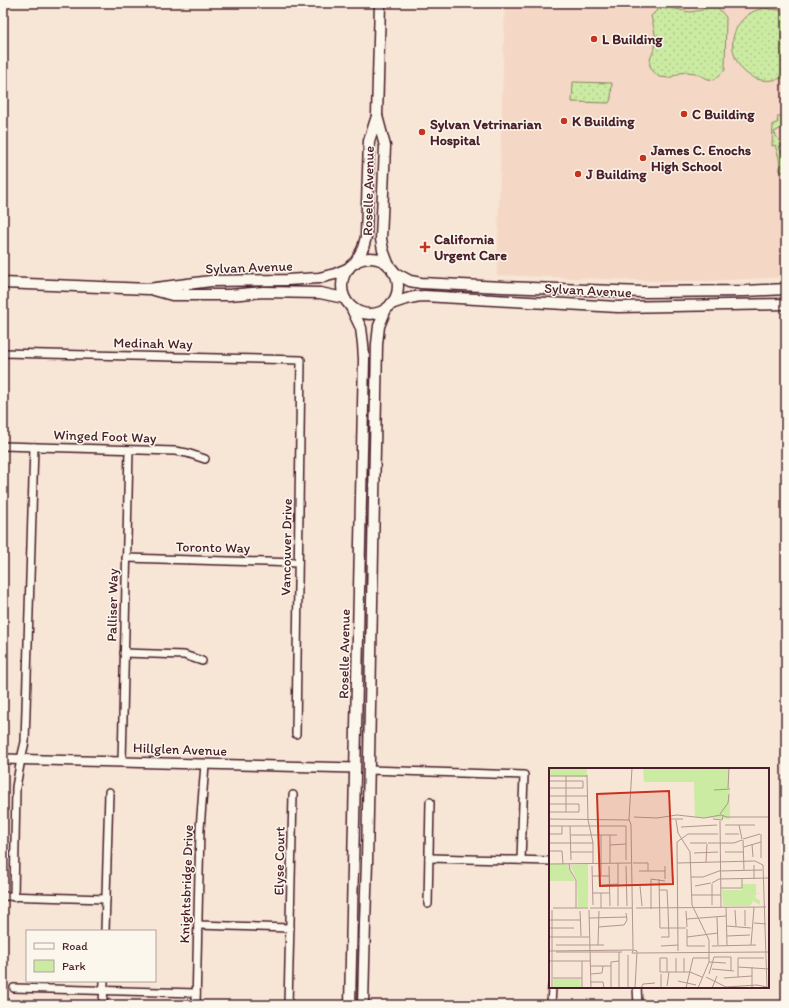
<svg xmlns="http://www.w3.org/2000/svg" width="789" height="1008" viewBox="0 0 789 1008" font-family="Itim,sans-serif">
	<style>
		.built { fill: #f4d8c5 }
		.green { fill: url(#green-dots); stroke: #8a8466 }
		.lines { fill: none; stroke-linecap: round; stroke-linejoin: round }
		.minor-casing { stroke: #4a1f2b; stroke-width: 10 }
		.tertiary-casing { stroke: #4a1f2b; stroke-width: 12 }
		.secondary-casing { stroke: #4a1f2b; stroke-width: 13 }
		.minor { stroke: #fbf7ec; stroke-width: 7 }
		.tertiary { stroke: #fbf7ec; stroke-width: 9 }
		.secondary { stroke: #fbf7ec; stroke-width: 10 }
		.poi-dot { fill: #c8321e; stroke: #fbf7ec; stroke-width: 1.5 }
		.labels { text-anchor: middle; stroke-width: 3; stroke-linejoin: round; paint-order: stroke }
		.poi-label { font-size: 14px; font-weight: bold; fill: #4a1f2b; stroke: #fbf7ec; text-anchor: start }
		.street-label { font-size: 14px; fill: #4a1f2b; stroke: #fbf7ec }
		.inset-road { fill: none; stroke: #b29691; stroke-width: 1 }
		.view { fill: #c8321e; fill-opacity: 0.15; stroke: #c8321e; stroke-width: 2 }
		.inset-edge { fill: none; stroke: #4a1f2b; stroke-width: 2 }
	</style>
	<defs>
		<pattern id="green-dots" width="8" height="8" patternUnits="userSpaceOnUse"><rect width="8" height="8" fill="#cbeaa2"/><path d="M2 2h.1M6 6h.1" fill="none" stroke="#b0c88c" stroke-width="1.8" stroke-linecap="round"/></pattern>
	</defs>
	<rect width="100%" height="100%" fill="#f7e5d5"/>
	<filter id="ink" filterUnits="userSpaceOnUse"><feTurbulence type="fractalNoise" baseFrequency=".025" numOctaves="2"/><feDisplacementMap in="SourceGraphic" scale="8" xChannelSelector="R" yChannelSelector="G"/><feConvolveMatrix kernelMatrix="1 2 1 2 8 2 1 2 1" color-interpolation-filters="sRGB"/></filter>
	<g filter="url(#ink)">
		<polygon class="built" points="505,3 786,3 786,277 705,281 661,281 497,275"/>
		<g class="green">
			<path d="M 662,5 L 671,6 L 676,9 L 690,12 L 702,10 L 707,7 L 717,7 L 726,17 L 725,70 L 714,80 L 708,79 L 695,73 L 687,72 L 680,73 L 669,78 L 659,77 C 657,75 652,71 651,68 C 647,62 653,53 655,47 C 657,36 653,26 651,16 Z"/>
			<path d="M 763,8 L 779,10 L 786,13 L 786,74 L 785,77 C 776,80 766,82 757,79 C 748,76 741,70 737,61 C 728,45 733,25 749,14 C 753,11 758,10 763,8 Z"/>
			<polygon points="573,82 612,83 611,99 609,103 572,102"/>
			<polygon points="778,116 786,116 786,126 774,132 782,146 779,147 785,158 786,157 786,174 780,171 779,158 775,145 772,146 773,124 777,123"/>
		</g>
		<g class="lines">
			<defs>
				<g id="minor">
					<polyline points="3,353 301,360 296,734"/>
					<polyline points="3,446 175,451 187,453 205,459"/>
					<polyline points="126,558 298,563"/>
					<polyline points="124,653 184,655 202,661"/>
					<polyline points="122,762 129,450"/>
					<polyline points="369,770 524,775 521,860"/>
					<polyline points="429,858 550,861"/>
					<polyline points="3,896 106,899"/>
					<polyline points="14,897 16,787 21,759 25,742 34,447"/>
					<polyline points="428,904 430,802"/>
					<polyline points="198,925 290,928"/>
					<polyline points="105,931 109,792"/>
					<polyline points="637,987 638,1005"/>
					<polyline points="14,988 196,993"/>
					<polyline points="103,1005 104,981"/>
					<polyline points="196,1005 200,829 205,764"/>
					<polyline points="288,1005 293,795"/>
					<polyline points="551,1005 552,987"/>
				</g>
				<polyline id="tertiary" points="3,759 355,768"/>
				<g id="secondary">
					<polyline points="377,116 385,146 381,239 383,250 389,266"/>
					<circle cx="370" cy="286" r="28"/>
					<polyline points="355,263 363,248 366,237 369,141 377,116 380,3"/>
					<polyline points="393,272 410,281 421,283 502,287 643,292 745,291 786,289"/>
					<polyline points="3,283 148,289 211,281 287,280 319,278 335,274 349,268"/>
					<polyline points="154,290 172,295 229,295 263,292 320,293 344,298"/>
					<path d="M 391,304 C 402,300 413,296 424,296 L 618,307 L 786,304"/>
					<polyline points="350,1005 364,359 363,344 361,328 351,307"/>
					<polyline points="363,1005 365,922 367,862 377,344 379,326 386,309"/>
				</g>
			</defs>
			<use href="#minor" class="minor-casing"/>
			<use href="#tertiary" class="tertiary-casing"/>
			<use href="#secondary" class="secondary-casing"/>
			<use href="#minor" class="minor"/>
			<use href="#tertiary" class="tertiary"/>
			<use href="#secondary" class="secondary"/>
		</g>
	</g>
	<g class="poi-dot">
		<circle cx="594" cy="39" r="4"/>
		<circle cx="684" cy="114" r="4"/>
		<circle cx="564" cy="121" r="4"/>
		<circle cx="422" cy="132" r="4"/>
		<circle cx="643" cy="158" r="4"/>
		<circle cx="578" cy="174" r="4"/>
		<path d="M423 241h4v4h4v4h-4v4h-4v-4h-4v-4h4z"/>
	</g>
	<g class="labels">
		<g class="poi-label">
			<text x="602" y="44">L Building</text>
			<text x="692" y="119">C Building</text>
			<text x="572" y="126">K Building</text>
			<text x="430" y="129">Sylvan Vetrinarian<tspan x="430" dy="16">Hospital</tspan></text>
			<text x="651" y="155">James C. Enochs<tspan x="651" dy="16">High School</tspan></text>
			<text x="586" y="179">J Building</text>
			<text x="434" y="244">California<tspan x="434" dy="16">Urgent Care</tspan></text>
		</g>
		<g class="street-label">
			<text transform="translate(368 191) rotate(-89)" y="5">Roselle Avenue</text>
			<text transform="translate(249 267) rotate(-2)" y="5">Sylvan Avenue</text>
			<text transform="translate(588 290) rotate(3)" y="5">Sylvan Avenue</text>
			<text transform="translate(153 343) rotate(1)" y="5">Medinah Way</text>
			<text transform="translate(105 436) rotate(2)" y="5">Winged Foot Way</text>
			<text transform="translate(213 547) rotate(1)" y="5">Toronto Way</text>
			<text transform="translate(286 547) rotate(-89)" y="5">Vancouver Drive</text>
			<text transform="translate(112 605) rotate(-89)" y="5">Palliser Way</text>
			<text transform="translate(344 654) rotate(-89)" y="5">Roselle Avenue</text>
			<text transform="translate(180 749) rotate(2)" y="5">Hillglen Avenue</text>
			<text transform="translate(279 861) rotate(-89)" y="5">Elyse Court</text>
			<text transform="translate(186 884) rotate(-88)" y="5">Knightsbridge Drive</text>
		</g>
	</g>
	<g transform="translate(549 768)">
		<rect width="220" height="220" fill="#f7e5d5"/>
		<path d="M 0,0 L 38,0 L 38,9 L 0,8 ZM 94,0 L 180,0 L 181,51 L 146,49 L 145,14 L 95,14 ZM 0,96 L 18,96 L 26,113 L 0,113 ZM 39,96 L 39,139 L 29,139 L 28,112 L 21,97 ZM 193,116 L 207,116 L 207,125 L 211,126 L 207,126 L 206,129 L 211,133 L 211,137 L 204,133 L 201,138 L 174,138 L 173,122 L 193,122 ZM 5,211 L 31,211 L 32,220 L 4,220 Z" fill="#cbeaa2"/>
		<path d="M95 7a7 7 0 1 1 14 0a7 7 0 1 1-14 0ZM145.5 6a5.5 5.5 0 1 1 11 0a5.5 5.5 0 1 1-11 0ZM166.5 6a5.5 5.5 0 1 1 11 0a5.5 5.5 0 1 1-11 0ZM156.5 6a5.5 5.5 0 1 1 11 0a5.5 5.5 0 1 1-11 0ZM 122,4 L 135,4 L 138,7 L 137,13 L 119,13 L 118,7 Z" fill="#cbeaa2"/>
		<path class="inset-road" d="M 83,0 L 80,51 L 82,57 L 84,182M 38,7 L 39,52 L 44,75 L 44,95M 0,8 L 38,8M 0,13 L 34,13 L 34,20 L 0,20M 179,20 L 180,0M 165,22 L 181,21M 0,28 L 38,28M 0,36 L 30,36 L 30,44 L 17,44 L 17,8M 0,44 L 17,44M 171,46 L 179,35 L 180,26M 85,49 L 108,50 L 128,47 L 155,50 L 172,47 L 178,49 L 220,49M 0,51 L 80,52M 121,51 L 134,51M 164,51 L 173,52 L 174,48M 127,52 L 129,65 L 141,84 L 143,137 L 160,172 L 160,194 L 149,220M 171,53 L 172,139M 176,57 L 206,57M 190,57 L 193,71M 0,58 L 77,58 L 77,92M 21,58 L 22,92M 132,59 L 168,57M 0,66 L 13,66 L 13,58M 176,66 L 190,66M 212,66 L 212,90M 22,67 L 68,67M 61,67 L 61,95M 194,71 L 211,66M 194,72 L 195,102M 0,75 L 44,75M 141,75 L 158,75M 159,75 L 185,75 L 193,72M 203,76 L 204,89M 61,77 L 77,76M 195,79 L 212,74M 0,83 L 13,83 L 14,96M 22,84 L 44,84M 176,84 L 195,84M 145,85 L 169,84M 157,94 L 158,76M 69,95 L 69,138M 84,95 L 99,95 L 99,103M 128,95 L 206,93 L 214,97 L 218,220M 0,96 L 82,95M 20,96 L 21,102 L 27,112 L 27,140M 205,97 L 205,111M 43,98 L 44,137M 60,98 L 61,138M 77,98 L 78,138M 116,98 L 116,111M 90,103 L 116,103M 43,108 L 60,108M 52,108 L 52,67M 142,109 L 154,109 L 170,103 L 213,102M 110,111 L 111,160 L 137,160M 163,115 L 170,111 L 220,110M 163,116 L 163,137M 52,117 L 69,116M 91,118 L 93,138M 146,118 L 162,115M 172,120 L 193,120 L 193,111M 110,122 L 118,122 L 119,141 L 120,169 L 112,169M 44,125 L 60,125M 52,125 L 52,140M 142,127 L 172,127M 177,139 L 178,177M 4,140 L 39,140M 41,140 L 83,140M 87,140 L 217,139M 102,141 L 102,111 L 116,113M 40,142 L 42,220M 186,142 L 187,158M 196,142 L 196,158M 31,143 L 32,168M 137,143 L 138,159M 168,149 L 169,177M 40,150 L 78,149M 138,151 L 177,148M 0,152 L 32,152M 205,155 L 217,156M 178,158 L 202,160M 49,159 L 75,157 L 78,152 L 77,145M 0,160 L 25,160M 138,161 L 138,178 L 156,178M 178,168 L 201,167M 0,169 L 40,169M 138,169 L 169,165M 7,177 L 55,177M 49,177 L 50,143M 202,177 L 205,139M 112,178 L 129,177M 163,178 L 207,177M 0,183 L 83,182M 129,183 L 128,74 L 139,66 L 169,66M 7,184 L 73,184M 70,184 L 70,220M 88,185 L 220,184M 79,187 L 79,220M 127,190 L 127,204M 135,190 L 135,204M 0,193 L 41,193M 33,193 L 33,220M 160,194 L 177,195M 41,198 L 62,198M 189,199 L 220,201M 203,199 L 203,220M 163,201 L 185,203M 118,204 L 118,190 L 111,190 L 111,204 L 141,204 L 153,209M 42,206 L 53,205 L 54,198M 112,206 L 112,220M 160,206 L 165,189 L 182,189 L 182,203M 157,209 L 177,219 L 208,217 L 218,219M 189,209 L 189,190 L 215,190M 4,210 L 33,210M 175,210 L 203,208M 129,213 L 147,217M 41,214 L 54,214 L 55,220M 118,218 L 120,204M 3,220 L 3,142M 62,220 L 62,194 L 70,193M 86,220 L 88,183 L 84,182 L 83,185 L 87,185M 92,220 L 94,216 L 106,215M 137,220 L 144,190 L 160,190M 163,220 L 168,208"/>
		<path class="view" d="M 120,23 L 124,116 L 51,118 L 48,26 Z"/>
		<rect width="220" height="220" class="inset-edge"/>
	</g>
	<rect width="789" height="1008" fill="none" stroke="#fbf7ec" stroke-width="16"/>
	<rect x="8" y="8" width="773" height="992" fill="none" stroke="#4a1f2b" stroke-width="1.5" filter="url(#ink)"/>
	<rect x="26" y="930" width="130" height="52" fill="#fbf7ec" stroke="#b4a19f"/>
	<rect x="34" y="943" width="20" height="6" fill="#fbf7ec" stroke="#b4a19f"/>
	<text x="62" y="950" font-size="12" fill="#4a1f2b">Road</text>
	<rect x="34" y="960" width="20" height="12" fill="#cbeaa2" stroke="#b4a19f"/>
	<text x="62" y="970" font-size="12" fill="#4a1f2b">Park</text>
</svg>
